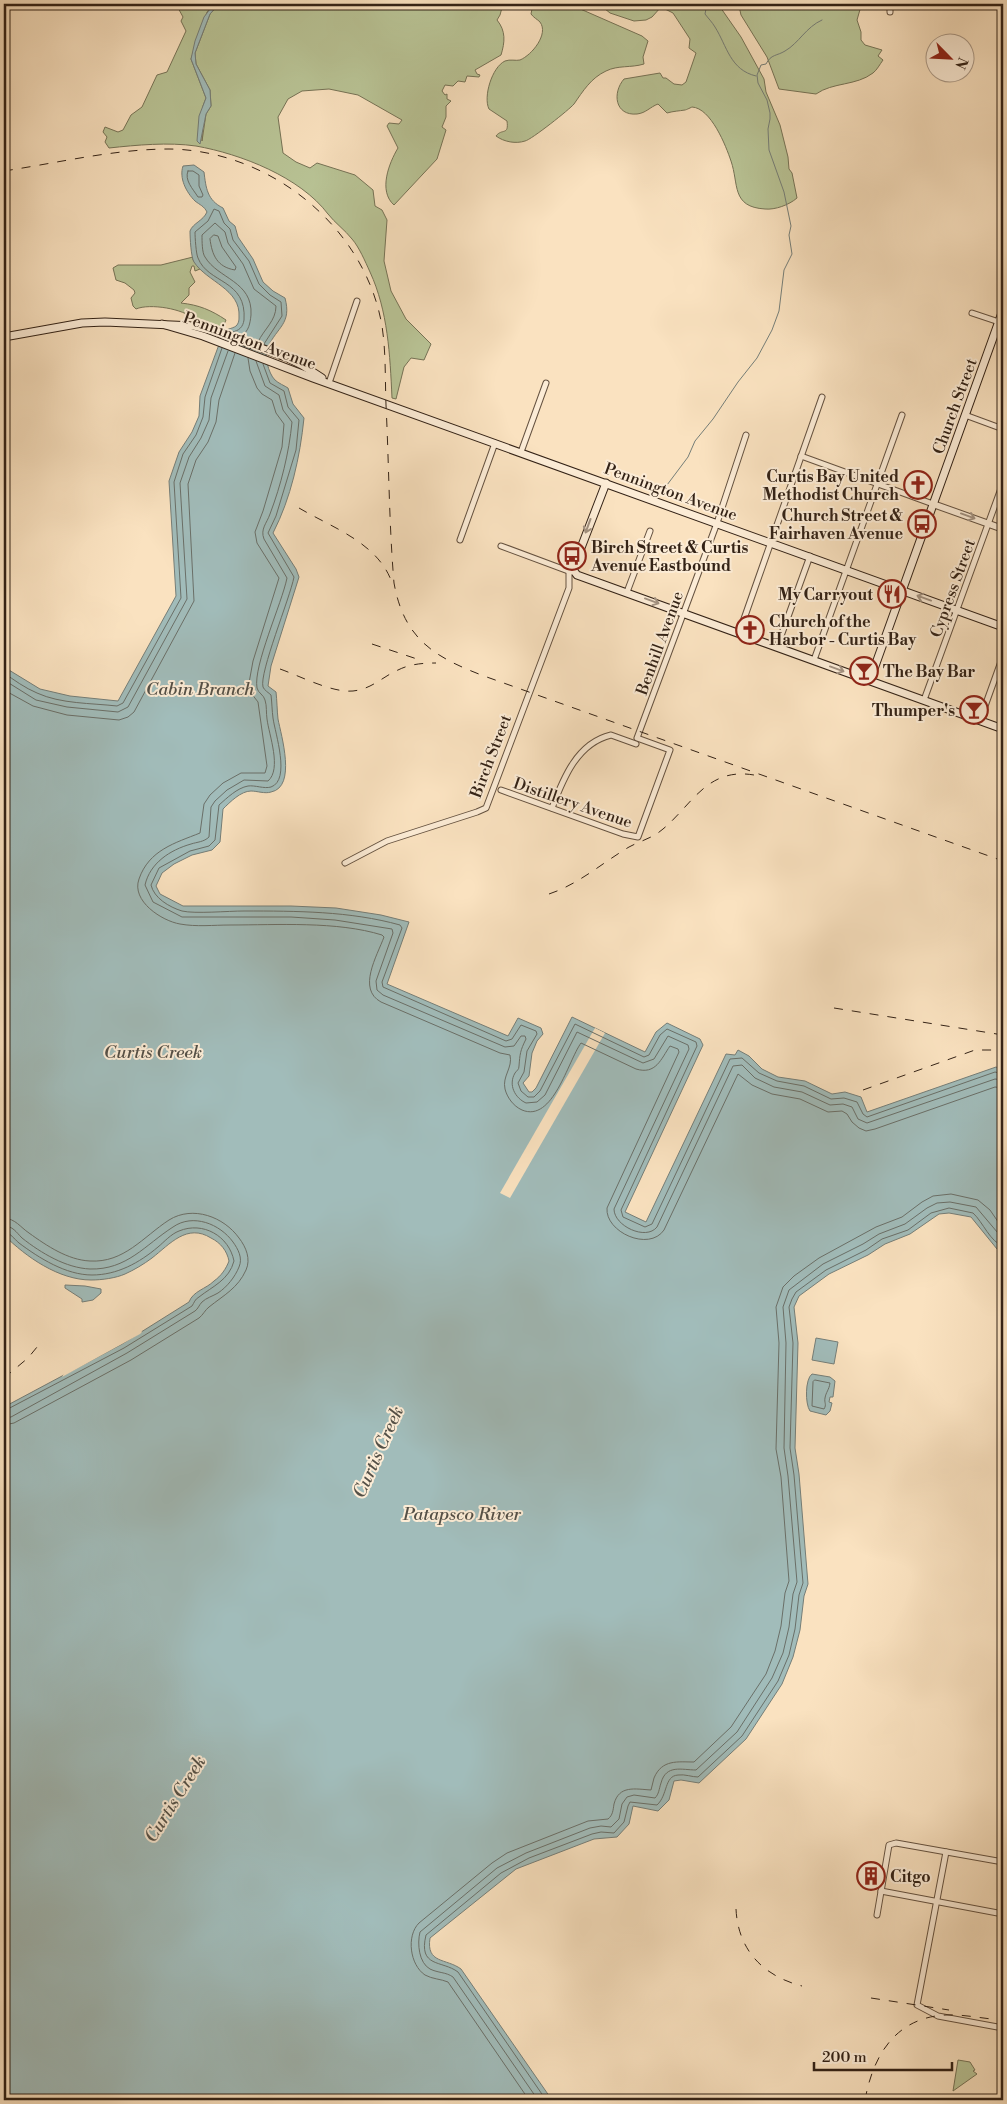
<svg xmlns="http://www.w3.org/2000/svg" width="1007" height="2104" viewBox="0 0 1007 2104" font-family="'Libre Bodoni',serif">
	<style>
		.green { fill: #b9c496; stroke: #767356 }
		.water { fill: #a1bcba; stroke: #757e78 }
		.pier { fill: #fae2c0 }
		.lines { fill: none; stroke-linecap: round; stroke-linejoin: round }
		.shore { stroke: #6a6f68; stroke-width: 1 }
		.stream { stroke: #757e78; stroke-width: 1 }
		.minor-casing { stroke: #655240; stroke-width: 7 }
		.tertiary-casing { stroke: #655240; stroke-width: 8 }
		.secondary-casing { stroke: #332216; stroke-width: 9 }
		.minor { stroke: #fcecd6; stroke-width: 5 }
		.tertiary { stroke: #fcecd6; stroke-width: 6 }
		.secondary { stroke: #fcecd6; stroke-width: 7 }
		.rail { stroke: #332216; stroke-width: 1; stroke-dasharray: 9 9; stroke-linecap: butt }
		.oneway { stroke: #a29180 }
		.labels { text-anchor: middle; stroke-width: 4; stroke-linejoin: round; paint-order: stroke }
		.street-label { font-size: 16px; fill: #332216; stroke: #fcecd6 }
		.poi-label { font-size: 16px; font-weight: bold; fill: #332216; stroke: #fcecd6; text-anchor: end }
		.water-label { font-size: 18px; font-style: italic; fill: #545047; stroke: #fcecd6 }
	</style>
	<rect width="100%" height="100%" fill="#fae2c0"/>
	<filter id="stains"><feTurbulence type="fractalNoise" baseFrequency=".004" numOctaves="4"/><feColorMatrix values="0 0 0 0 .2 0 0 0 0 .09 0 0 0 0 .02 0 0 0 .5 -.17"/></filter>
	<radialGradient id="worn" r=".72"><stop offset=".6" stop-color="#630" stop-opacity="0"/><stop offset="1" stop-color="#630" stop-opacity=".3"/></radialGradient>
	<g class="green">
		<path d="M 178,4 L 214,4 L 207,12 L 191,59 L 206,98 L 203,106 L 202,141 L 206,114 L 211,106 L 210,90 L 196,64 L 195,53 L 210,14 L 219,4 L 503,4 L 500,15 L 497,20 C 506,31 505,42 501,55 L 475,70 L 477,74 L 480,75 L 479,77 L 467,76 L 465,82 L 458,81 L 453,86 L 445,85 L 442,91 L 445,95 L 447,94 L 447,99 L 451,101 L 446,106 L 446,117 L 442,127 L 446,130 L 437,159 L 394,205 C 378,191 389,163 398,148 L 387,126 L 389,123 L 399,124 L 402,120 L 358,95 L 329,89 L 302,91 L 288,99 L 278,117 L 283,153 L 296,162 L 310,168 L 317,163 L 355,175 L 373,190 L 375,206 L 382,210 L 387,220 L 384,261 L 391,291 L 406,319 L 431,344 L 424,360 L 411,358 L 404,367 L 396,399 L 392,398 C 390,355 388,311 370,272 C 365,261 359,247 352,239 C 345,230 335,223 328,214 C 300,177 241,154 196,146 C 168,142 137,145 109,148 L 105,142 L 107,137 L 103,132 L 105,127 L 118,132 L 123,130 L 131,115 L 142,107 L 157,75 L 167,72 L 186,31 L 181,21 L 183,17 L 177,6 Z"/>
		<path d="M 533,4 L 569,4 L 642,36 L 648,41 L 643,57 L 644,64 C 631,68 618,65 606,71 C 591,78 583,91 574,104 C 570,109 531,140 525,141 C 516,144 504,142 496,136 C 502,128 509,136 507,121 L 489,109 C 483,97 492,67 505,61 C 510,59 516,61 520,60 C 532,55 549,34 540,22 C 537,19 534,18 531,14 Z"/>
		<path d="M 588,4 L 718,4 L 741,37 L 764,79 L 766,92 L 780,125 L 788,157 L 789,169 L 792,173 L 797,198 C 789,205 775,210 765,209 C 731,207 739,184 731,161 C 726,146 711,108 692,107 C 692,107 686,110 685,110 C 679,111 674,111 667,113 L 658,104 C 650,107 646,113 637,114 C 615,116 612,93 624,79 L 660,73 L 663,78 L 666,78 L 674,84 L 682,85 L 686,82 L 696,53 L 689,48 L 690,39 L 673,13 L 661,7 L 652,17 L 646,20 L 634,21 L 610,13 L 599,4 Z"/>
		<path d="M 734,4 L 858,4 L 861,6 L 857,20 L 861,32 L 861,40 L 865,45 L 882,50 L 878,56 L 883,60 C 880,64 877,70 873,73 C 856,86 833,82 816,94 L 779,89 L 767,57 L 741,15 L 739,6 Z"/>
		<path d="M 193,257 L 193,260 L 200,269 L 195,271 L 194,266 L 192,266 L 190,272 L 195,282 L 189,288 L 189,295 L 181,303 C 199,305 211,310 226,320 L 222,329 L 194,322 L 194,319 C 184,309 150,303 136,309 L 133,306 L 131,298 L 135,293 L 134,290 L 125,283 L 116,280 L 113,268 L 118,265 L 161,265 Z"/>
		<polygon points="958,2060 970,2062 975,2070 973,2071 977,2074 953,2091"/>
	</g>
	<g class="water">
		<polygon points="214,4 219,4 210,14 195,53 196,64 210,90 211,106 206,114 200,144 197,141 199,116 206,98 191,59 195,41 204,17"/>
		<path d="M 194,165 L 204,172 C 206,188 207,200 223,208 L 229,221 L 235,226 L 238,237 L 253,259 L 263,282 L 273,291 L 285,298 C 292,324 277,327 268,347 C 264,355 268,373 275,380 C 278,383 285,386 288,388 L 293,404 L 304,418 C 300,457 291,498 273,533 L 296,569 L 299,577 L 271,666 L 268,686 L 276,692 C 277,700 277,710 278,719 C 281,735 297,787 271,792 C 265,794 257,791 251,791 C 241,791 230,802 223,809 L 220,842 L 212,850 L 192,855 L 174,864 L 162,873 L 156,886 L 160,894 L 183,906 L 291,906 L 336,908 L 381,915 L 409,922 L 387,984 L 508,1036 L 518,1018 L 541,1028 L 543,1034 L 537,1041 L 532,1053 L 529,1076 L 523,1083 L 529,1092 L 532,1092 L 536,1088 L 572,1017 L 645,1052 L 656,1032 L 667,1023 L 700,1039 L 703,1045 L 625,1212 L 646,1222 L 726,1054 L 735,1055 L 738,1050 L 749,1056 L 762,1069 L 778,1077 L 805,1081 L 832,1094 L 845,1092 L 861,1097 L 867,1112 L 996,1067 L 1003,1070 L 1003,1251 L 997,1249 L 971,1217 L 949,1213 L 939,1214 L 910,1234 L 885,1244 L 868,1255 L 829,1274 L 799,1296 L 794,1307 L 798,1343 L 795,1448 L 799,1474 L 808,1584 L 804,1596 L 800,1630 L 793,1657 L 782,1684 L 746,1739 L 699,1783 L 681,1780 L 674,1781 L 669,1800 L 658,1811 L 633,1806 L 629,1824 L 617,1837 L 594,1839 L 516,1869 L 430,1938 C 426,1964 446,1958 461,1969 L 552,2100 L 4,2100 L 4,1407 L 122,1344 L 189,1302 C 193,1291 206,1289 214,1281 C 221,1276 226,1269 229,1261 C 227,1251 221,1243 211,1238 C 187,1223 170,1244 152,1258 C 144,1264 134,1270 125,1274 C 116,1278 102,1280 91,1280 C 59,1280 26,1257 4,1235 L 4,667 L 40,689 L 70,696 L 118,701 L 176,596 L 169,481 L 179,452 L 192,432 L 199,416 L 200,396 L 224,331 C 227,329 235,328 237,325 C 239,322 239,320 239,317 C 241,289 207,282 194,262 C 191,257 190,238 190,231 C 193,223 203,221 207,212 C 204,206 200,205 195,201 C 186,192 179,178 183,166 Z"/>
		<polygon points="65,1285 85,1286 101,1289 101,1293 93,1300 82,1302 82,1299 65,1288"/>
		<polygon points="816,1338 838,1342 834,1364 812,1360"/>
		<path d="M 812,1374 L 830,1377 L 835,1381 L 833,1397 L 830,1397 L 829,1402 L 832,1403 L 830,1411 L 826,1415 L 810,1411 C 805,1404 805,1379 812,1374 Z"/>
	</g>
	<g class="pier">
		<polygon points="595,1028 605,1033 510,1198 500,1193"/>
		<polygon points="141,1330 142,1332 140,1334 62,1377 65,1372"/>
	</g>
	<g class="lines">
		<g class="shore">
			<path d="M 188,171 L 193,171 L 199,175 L 199,186 L 203,195 L 202,197 L 198,197 C 193,189 184,180 188,171 Z"/>
			<path d="M 214,235 L 218,236 L 222,247 L 236,267 L 235,270 C 217,267 212,255 210,239 Z"/>
			<path d="M 232,332 C 239,331 243,327 244,320 C 247,279 208,284 198,258 C 196,254 195,237 195,232 L 208,221 L 214,209 L 219,211 L 224,223 L 230,229 L 233,240 L 249,261 L 259,284 L 270,295 L 281,302 L 282,316 L 264,344"/>
			<path d="M 242,336 C 249,330 250,324 251,315 C 253,281 218,279 205,257 C 202,253 202,241 202,235 L 215,223 L 225,232 L 228,243 L 243,264 L 254,289 L 276,306 C 276,321 264,329 258,342"/>
			<path d="M 248,358 L 250,371 L 257,388 L 262,394 L 272,400 L 276,413 L 284,424 L 282,447 L 263,511 L 255,532 L 257,543 L 279,578 L 253,661 L 249,683 L 251,693 L 258,702 L 267,766 L 265,773 L 241,773 L 223,783 L 210,795 L 204,804 L 200,833 C 175,843 149,850 139,879 C 131,901 162,921 180,924 C 196,927 214,925 230,925 C 277,925 337,921 382,935 L 384,937 C 377,956 357,989 381,1002 L 500,1053 L 510,1055 C 513,1068 502,1076 505,1089 C 507,1097 513,1106 522,1110 C 553,1123 568,1061 581,1043 L 636,1069 C 656,1075 661,1059 670,1046 L 678,1049 L 679,1052 L 607,1208 C 605,1232 649,1252 664,1230 L 738,1074 L 752,1085 L 772,1094 L 800,1099 L 828,1112 L 842,1111 L 847,1114 L 852,1122 L 859,1128 L 866,1131 L 875,1129 L 995,1087 L 1003,1088"/>
			<path d="M 256,361 L 265,386 L 279,395 L 283,410 L 292,422 C 289,453 281,485 270,514 C 267,523 260,529 264,539 L 287,578 C 282,603 253,666 257,688 C 258,693 264,695 265,700 C 267,706 266,713 267,719 C 269,735 282,769 268,781 L 244,780 L 227,790 L 215,801 L 211,807 L 209,837 C 204,842 197,842 191,844 C 170,850 150,863 145,885 L 153,902 L 182,917 L 291,917 L 335,920 L 392,929 L 393,933 L 376,981 L 377,990 L 383,995 L 505,1047 L 514,1046 L 521,1036 L 525,1036 L 526,1039 C 520,1051 520,1054 519,1066 C 519,1070 517,1070 515,1073 C 508,1085 515,1098 526,1103 L 537,1102 L 545,1095 L 577,1032 L 643,1063 L 654,1059 L 668,1036 L 688,1045 L 689,1049 L 614,1209 C 614,1226 646,1241 657,1227 L 733,1066 L 742,1065 L 755,1078 L 774,1087 L 802,1092 L 830,1105 L 843,1104 L 852,1107 L 858,1119 L 867,1123 L 995,1079 L 1003,1080"/>
			<path d="M 263,364 L 270,383 L 284,391 L 288,407 L 299,420 L 296,450 L 276,516 L 268,533 L 294,577 C 290,598 259,673 263,687 C 264,690 269,693 271,695 C 272,703 272,711 273,718 C 275,733 291,780 271,787 C 264,789 255,785 248,786 C 237,788 227,798 219,805 L 215,840 L 209,846 L 190,851 L 159,868 L 151,885 C 154,898 169,907 182,911 C 195,914 228,911 244,911 C 296,911 350,911 400,925 L 402,928 L 382,982 L 383,987 L 506,1041 L 512,1039 L 521,1025 L 536,1031 L 537,1034 L 527,1051 L 524,1072 L 518,1083 L 521,1091 L 528,1097 L 534,1097 L 540,1091 L 575,1024 L 644,1057 L 649,1055 L 660,1035 L 667,1029 L 696,1042 L 697,1046 L 621,1210 L 623,1217 L 645,1227 L 652,1224 L 730,1059 L 742,1058 L 759,1073 L 777,1081 L 804,1086 L 831,1099 L 844,1098 L 857,1102 L 863,1114 L 867,1117 L 995,1072 L 1003,1074"/>
			<path d="M 4,673 C 14,680 25,688 37,693 C 61,704 91,703 117,706 L 123,703 L 181,598 L 174,482 L 183,454 L 196,435 L 203,417 L 205,397 L 222,348"/>
			<polyline points="4,680 36,700 67,707 118,712 128,707 187,599 180,483 189,457 201,438 209,420 211,398 228,351"/>
			<polyline points="4,690 33,706 67,715 119,720 128,717 134,712 194,601 188,484 196,460 208,442 216,422 219,400 235,353"/>
			<path d="M 4,1218 C 16,1219 20,1227 29,1233 C 47,1246 68,1260 90,1261 C 124,1263 143,1237 169,1220 C 193,1205 224,1217 239,1238 C 246,1247 251,1259 246,1270 C 238,1288 224,1295 209,1307 C 205,1310 203,1315 199,1318 L 131,1360 L 14,1423 L 4,1425"/>
			<path d="M 4,1226 C 13,1226 16,1232 22,1238 C 41,1253 66,1268 90,1269 C 127,1270 145,1245 173,1227 C 193,1213 220,1224 233,1242 C 238,1249 243,1258 239,1267 C 235,1277 227,1287 218,1293 C 213,1296 206,1298 202,1302 C 199,1305 198,1309 195,1311 L 127,1353 L 11,1417 L 4,1418"/>
			<path d="M 4,1232 C 11,1233 14,1239 19,1243 C 39,1258 66,1275 92,1275 C 117,1275 139,1263 158,1247 C 164,1242 171,1234 179,1231 C 203,1221 229,1236 234,1261 C 229,1280 213,1286 199,1297 C 195,1299 194,1303 192,1306 L 124,1348 L 4,1411"/>
			<path d="M 815,1380 L 830,1383 C 829,1390 826,1392 825,1398 C 824,1403 827,1404 824,1409 L 812,1406 L 813,1382 Z"/>
			<path d="M 529,2100 L 448,1982 C 441,1979 432,1979 425,1975 C 410,1965 406,1936 419,1923 L 492,1863 L 507,1853 L 588,1821 L 608,1819 C 613,1815 613,1810 614,1804 C 619,1785 635,1789 651,1790 C 652,1786 653,1782 654,1778 C 662,1759 678,1762 694,1762 L 731,1727 L 766,1674 L 775,1651 L 781,1626 L 785,1593 L 789,1581 L 781,1477 L 776,1449 L 779,1343 L 776,1307 L 783,1287 L 794,1276 L 819,1258 L 876,1227 L 902,1217 L 922,1202 L 933,1196 L 951,1194 L 978,1200 L 990,1210 L 1003,1229"/>
			<path d="M 538,2100 L 453,1977 C 446,1972 438,1973 430,1969 C 419,1963 417,1944 420,1932 L 497,1868 L 526,1853 L 590,1828 L 601,1826 L 611,1827 L 619,1819 L 622,1804 L 627,1797 L 634,1795 L 655,1798 C 659,1794 659,1789 661,1783 C 666,1764 682,1770 696,1770 L 737,1732 L 772,1678 L 783,1653 L 789,1627 L 793,1594 L 797,1582 L 788,1476 L 784,1448 L 786,1343 L 783,1307 L 789,1290 L 823,1264 L 863,1244 L 879,1234 L 905,1224 L 927,1208 L 937,1203 L 950,1202 L 976,1207 L 1003,1239"/>
			<path d="M 546,2100 L 458,1972 C 442,1960 418,1968 426,1935 L 501,1873 L 529,1858 L 592,1834 L 601,1832 L 614,1833 L 624,1822 L 628,1806 L 630,1802 L 657,1805 C 668,1795 664,1776 678,1775 C 685,1774 692,1777 698,1777 L 742,1736 L 778,1681 L 789,1655 L 795,1629 L 799,1595 L 803,1583 L 794,1475 L 790,1448 L 793,1343 L 789,1307 L 792,1299 L 796,1292 L 826,1270 L 866,1250 L 882,1239 L 908,1230 L 931,1213 L 949,1208 L 973,1213 C 983,1222 990,1242 1003,1246"/>
		</g>
		<g class="stream">
			<path d="M 707,4 L 705,14 C 708,18 712,22 715,27 C 727,46 730,70 756,76"/>
			<path d="M 664,494 L 667,485 L 688,457 L 695,441 L 713,419 L 738,382 L 757,358 L 772,330 L 779,311 L 784,270 L 792,254 L 789,235 L 791,226 L 784,192 L 769,150 L 768,129 L 770,119 L 770,113 L 767,100 L 758,83 L 757,75 L 761,65 L 766,64 C 771,54 777,56 785,51 C 799,43 806,27 822,20"/>
		</g>
		<defs>
			<g id="minor">
				<polyline points="890,4 890,12"/>
				<polyline points="972,313 999,322"/>
				<polyline points="329,383 357,301"/>
				<polyline points="965,415 1003,429"/>
				<polyline points="521,452 546,383"/>
				<polyline points="801,456 933,504"/>
				<polyline points="460,540 495,443"/>
				<polyline points="501,546 571,572"/>
				<polyline points="627,592 650,531"/>
				<polyline points="739,633 822,397"/>
				<polyline points="777,647 810,556"/>
				<polyline points="814,660 902,415"/>
				<polyline points="924,700 1003,483"/>
				<polyline points="980,720 1003,656"/>
				<polyline points="501,790 623,834 638,837 670,750 637,738 717,523 746,435"/>
				<path d="M 552,808 C 563,779 577,743 611,735 L 636,744"/>
				<polyline points="345,863 387,841 477,812 486,808 569,588 569,572"/>
				<polyline points="946,1852 917,2005 938,2016 1003,2028"/>
				<polyline points="881,1891 1003,1914"/>
				<polyline points="877,1915 889,1845 896,1843 1003,1862"/>
			</g>
			<polyline id="tertiary" points="933,504 1003,529"/>
			<g id="secondary">
				<polyline points="162,324 203,336 313,378 1003,627"/>
				<polyline points="4,337 82,323 105,322 194,326 218,332 288,358 302,365 322,378"/>
				<polyline points="606,483 574,566 574,571 577,575 1003,729"/>
				<polyline points="870,680 1003,310"/>
			</g>
		</defs>
		<use href="#minor" class="minor-casing"/>
		<use href="#tertiary" class="tertiary-casing"/>
		<use href="#secondary" class="secondary-casing"/>
		<use href="#minor" class="minor"/>
		<use href="#tertiary" class="tertiary"/>
		<use href="#secondary" class="secondary"/>
		<g class="rail">
			<path d="M 4,171 C 57,163 115,149 169,149 C 269,150 365,226 382,326 C 386,352 385,379 386,405 C 389,465 389,524 394,583 C 404,639 434,657 484,676 L 1003,861"/>
			<path d="M 299,508 C 331,527 376,542 391,580"/>
			<polyline points="372,644 423,661"/>
			<path d="M 280,669 C 300,676 332,693 353,691 C 372,689 382,677 398,670 C 410,664 423,663 436,663"/>
			<path d="M 549,894 C 579,884 602,863 629,847 C 640,841 653,838 663,829 C 692,805 707,767 754,775"/>
			<polyline points="834,1008 1003,1035"/>
			<polyline points="863,1090 975,1050 1003,1050"/>
			<polyline points="4,1360 12,1347"/>
			<polyline points="4,1378 28,1358 42,1341"/>
			<path d="M 736,1909 C 738,1950 763,1976 802,1986"/>
			<polyline points="871,1998 949,2010"/>
			<path d="M 865,2100 C 873,2056 895,2018 945,2015 C 964,2014 984,2019 1003,2020"/>
		</g>
	</g>
	<defs><path id="oneway-shaft" d="M-6 0H5M1.5-3L5.5 0L1.5 3" fill="none" stroke-width="1.6" stroke-linecap="round" stroke-linejoin="round" transform="scale(1.25)"/></defs>
	<g class="oneway">
		<use href="#oneway-shaft" transform="translate(968 516) rotate(20)"/>
		<use href="#oneway-shaft" transform="translate(588 526) rotate(110)"/>
		<use href="#oneway-shaft" transform="translate(924 598) rotate(-160)"/>
		<use href="#oneway-shaft" transform="translate(652 601) rotate(20)"/>
		<use href="#oneway-shaft" transform="translate(837 669) rotate(20)"/>
	</g>
	<defs>
		<symbol id="church-ring" viewBox="-11 -11 22 22"><circle r="9.5" fill="#fcecd6" stroke="#8f2418" stroke-width="1.5"/><path d="M-1.2-6h2.4v3.5h3.3v2.4h-3.3V6h-2.4V-.1h-3.3v-2.4h3.3Z" fill="#8f2418"/></symbol>
		<symbol id="bus-ring" viewBox="-11 -11 22 22"><circle r="9.5" fill="#fcecd6" stroke="#8f2418" stroke-width="1.5"/><path d="M-5-6H5V4H4V6H2V4H-2V6H-4V4H-5ZM-3.5-4V0h7V-4ZM-3.5 1.2v1.5H-2V1.2ZM2 1.2v1.5H3.5V1.2Z" fill="#8f2418"/></symbol>
		<symbol id="restaurant-ring" viewBox="-11 -11 22 22"><circle r="9.5" fill="#fcecd6" stroke="#8f2418" stroke-width="1.5"/><path d="M-5-6h1v4h1v-4h1v4h1v-4h1v5L-1.5 .5V6h-2V.5L-5-1ZM5-6V6H3V1.5H1.5Q1.5-4 5-6Z" fill="#8f2418"/></symbol>
		<symbol id="bar-ring" viewBox="-11 -11 22 22"><circle r="9.5" fill="#fcecd6" stroke="#8f2418" stroke-width="1.5"/><path d="M-6-5H6L.8 .8V4.5H3.5V6h-7V4.5H-.8V.8Z" fill="#8f2418"/></symbol>
		<symbol id="building-ring" viewBox="-11 -11 22 22"><circle r="9.5" fill="#fcecd6" stroke="#8f2418" stroke-width="1.5"/><path d="M-4-6H4V6H1V3H-1V6H-4ZM-2.5-4.3h1.7v1.8h-1.7ZM.8-4.3h1.7v1.8H.8ZM-2.5-1h1.7V.8h-1.7ZM.8-1h1.7V.8H.8Z" fill="#8f2418"/></symbol>
	</defs>
	<g fill-rule="evenodd">
		<use href="#church-ring" x="902" y="469" width="32" height="32"/>
		<use href="#bus-ring" x="906" y="508" width="32" height="32"/>
		<use href="#bus-ring" x="556" y="540" width="32" height="32"/>
		<use href="#restaurant-ring" x="876" y="578" width="32" height="32"/>
		<use href="#church-ring" x="734" y="614" width="32" height="32"/>
		<use href="#bar-ring" x="848" y="655" width="32" height="32"/>
		<use href="#bar-ring" x="958" y="694" width="32" height="32"/>
		<use href="#building-ring" x="855" y="1860" width="32" height="32"/>
	</g>
	<g class="labels">
		<g class="street-label">
			<text transform="translate(250 340) rotate(20)" y="6">Pennington Avenue</text>
			<text transform="translate(954 406) rotate(-70)" y="6">Church Street</text>
			<text transform="translate(671 491) rotate(20)" y="6">Pennington Avenue</text>
			<text transform="translate(952 588) rotate(-70)" y="6">Cypress Street</text>
			<text transform="translate(659 643) rotate(-70)" y="6">Benhill Avenue</text>
			<text transform="translate(490 756) rotate(-69)" y="6">Birch Street</text>
			<text transform="translate(573 802) rotate(19)" y="6">Distillery Avenue</text>
		</g>
		<g class="poi-label">
			<text x="899" y="482">Curtis Bay United<tspan x="899" dy="18">Methodist Church</tspan></text>
			<text x="903" y="521">Church Street &amp;<tspan x="903" dy="18">Fairhaven Avenue</tspan></text>
			<text x="591" y="553" text-anchor="start">Birch Street &amp; Curtis<tspan x="591" dy="18">Avenue Eastbound</tspan></text>
			<text x="873" y="600">My Carryout</text>
			<text x="769" y="627" text-anchor="start">Church of the<tspan x="769" dy="18">Harbor - Curtis Bay</tspan></text>
			<text x="883" y="677" text-anchor="start">The Bay Bar</text>
			<text x="955" y="716">Thumper's</text>
			<text x="890" y="1882" text-anchor="start">Citgo</text>
		</g>
		<g class="water-label">
			<text x="200" y="695">Cabin Branch</text>
			<text x="153" y="1058">Curtis Creek</text>
			<text transform="translate(378 1452) rotate(-66)" y="6">Curtis Creek</text>
			<text x="462" y="1520">Patapsco River</text>
			<text transform="translate(175 1799) rotate(-58)" y="6">Curtis Creek</text>
		</g>
	</g>
	<rect width="1007" height="2104" fill="none" stroke="#fae2c0" stroke-width="20"/>
	<rect x="5" y="5" width="997" height="2094" fill="none" stroke="#332216" stroke-width="2.5"/>
	<rect x="10" y="10" width="987" height="2084" fill="none" stroke="#332216"/>
	<g transform="translate(950 58) rotate(114)"><circle r="24" fill="#fcecd6" stroke="#ac9b89"/>
	<path d="M0-4L9 19L0 12L-9 19Z" fill="#8f2418"/>
	<text y="-8" font-size="14" font-weight="bold" text-anchor="middle" fill="#332216">N</text>
	</g>
	<path d="M814 2062v8h138v-8" fill="none" stroke="#332216" stroke-width="2.5"/>
	<text x="822" y="2062" font-size="15" fill="#332216" stroke="#fcecd6" stroke-width="4" paint-order="stroke">200 m</text>
	<rect width="100%" height="100%" filter="url(#stains)"/>
	<rect width="100%" height="100%" fill="url(#worn)"/>
</svg>
